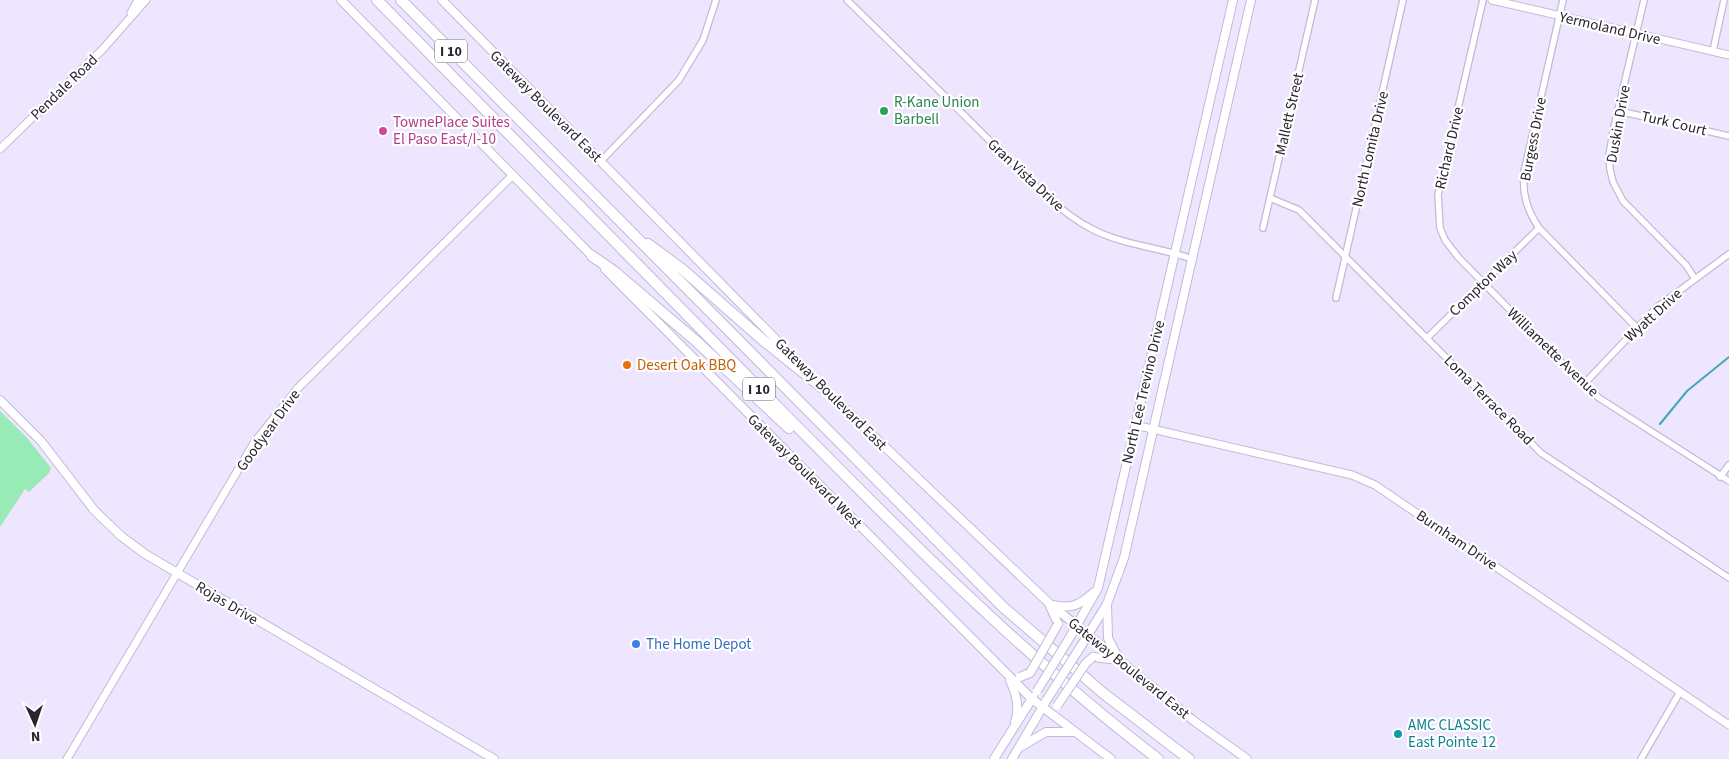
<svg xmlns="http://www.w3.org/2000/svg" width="1729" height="759" viewBox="0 0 1729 759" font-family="'Source Sans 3',sans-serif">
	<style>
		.green { fill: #98eab7 }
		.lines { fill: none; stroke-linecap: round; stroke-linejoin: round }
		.stream { stroke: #41a9b5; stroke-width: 2 }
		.minor-casing { stroke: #c3b9d8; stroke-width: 8 }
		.tertiary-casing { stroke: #c3b9d8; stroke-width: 9 }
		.secondary-casing { stroke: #c3b9d8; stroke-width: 10 }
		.motorway-casing { stroke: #c3b9d8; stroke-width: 12 }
		.minor { stroke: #fff; stroke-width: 5.5 }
		.tertiary { stroke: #fff; stroke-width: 7 }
		.secondary { stroke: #fff; stroke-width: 8 }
		.motorway { stroke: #fff; stroke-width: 10 }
		.secondary-bridge-casing { stroke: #c3b9d8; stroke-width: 10; stroke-linecap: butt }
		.secondary-bridge { stroke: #fff; stroke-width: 8 }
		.leisure-dot { fill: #2e9e5b; stroke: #fff; stroke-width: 2 }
		.hotel-dot { fill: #d1479c; stroke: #fff; stroke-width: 2 }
		.food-dot { fill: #e8710a; stroke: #fff; stroke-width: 2 }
		.shop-dot { fill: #3f7fe0; stroke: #fff; stroke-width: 2 }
		.culture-dot { fill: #0f9aa8; stroke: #fff; stroke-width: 2 }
		.labels { text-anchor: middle; stroke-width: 4.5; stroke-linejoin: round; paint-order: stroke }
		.shield { fill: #fff; stroke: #68666e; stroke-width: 1 }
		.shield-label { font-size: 14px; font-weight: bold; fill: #282430 }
		.street-label { font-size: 15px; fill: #282430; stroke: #fff }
		.leisure-label { font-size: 15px; fill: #27864d; stroke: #fff; text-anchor: start }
		.hotel-label { font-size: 15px; fill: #b23c85; stroke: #fff; text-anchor: start }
		.food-label { font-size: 15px; fill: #c56008; stroke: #fff; text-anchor: start }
		.shop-label { font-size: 15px; fill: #366cbe; stroke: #fff; text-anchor: start }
		.culture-label { font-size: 15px; fill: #0d838f; stroke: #fff; text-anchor: start }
	</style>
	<rect width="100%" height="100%" fill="#eee5ff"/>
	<polygon class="green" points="0,411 27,438 51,468 49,473 29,492 25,489 0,527"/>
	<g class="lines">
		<polyline class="stream" points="1660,424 1687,391 1729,357"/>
		<defs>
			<g id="minor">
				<path d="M 847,0 C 896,48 945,96 993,144 C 1023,173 1053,208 1090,228 C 1121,245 1159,247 1192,259"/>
				<polyline points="1483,0 1438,195 1440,228 1445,240 1458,257 1571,372 1599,398 1729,481"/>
				<path d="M 1563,0 L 1524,172 C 1522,194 1527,210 1539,228 L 1636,327"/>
				<polyline points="1644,0 1614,127 1609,155 1610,169 1613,182 1623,201 1686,265 1695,279"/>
				<polyline points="1713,51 1724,0"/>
				<polyline points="1619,111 1729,136"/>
				<polyline points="601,161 679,80 703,40 716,0"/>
				<polyline points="1270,198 1299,210 1541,453 1729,578"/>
				<polyline points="1263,228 1315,0"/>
				<polyline points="1336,298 1403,0"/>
				<polyline points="1427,338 1539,228"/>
				<polyline points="1584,384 1656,308 1729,254"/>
				<polyline points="1720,477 1729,465"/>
				<polyline points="1641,759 1680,692"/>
			</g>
			<g id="tertiary">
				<polyline points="1492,0 1729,55"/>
				<polyline points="131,13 138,0"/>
				<polyline points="0,149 102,50 146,0"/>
				<polyline points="1135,425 1352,475 1375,485 1729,725"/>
				<polyline points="67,759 254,443 298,388 513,175"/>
			</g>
			<g id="secondary">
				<polyline points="341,0 595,259"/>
				<polyline points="442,0 803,367"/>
				<polyline points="605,269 1032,699 1111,759"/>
				<polyline points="820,385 1050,604 1194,721 1247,759"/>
				<polyline points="0,400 41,441 94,510 121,536 145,554 494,759"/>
				<polyline points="1107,604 1108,638 1118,657"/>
				<path d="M 1052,605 C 1070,609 1079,606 1093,593"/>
				<polyline points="1050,606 1058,624"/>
				<polyline points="1070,637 1098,588 1233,0"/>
				<polyline points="1081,646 1107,604 1124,558 1251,0"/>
				<polyline points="1093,657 1118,660"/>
				<path d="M 1010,680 C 1016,694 1020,707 1015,722"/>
				<polyline points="1022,746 1046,732 1074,732"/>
				<polyline points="994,759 1033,697"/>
				<polyline points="1012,759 1045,703"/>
			</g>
			<g id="motorway">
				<path d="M 377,0 C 505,130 633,260 761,390 C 888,519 1014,649 1158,759"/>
				<polyline points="401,0 1003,607 1103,693 1189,759"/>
				<polyline points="648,244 682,269 764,341 823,388"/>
				<polyline points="592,256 615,272 696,341 789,428"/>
			</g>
		</defs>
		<use href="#minor" class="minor-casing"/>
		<use href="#tertiary" class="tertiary-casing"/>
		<use href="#secondary" class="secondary-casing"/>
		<use href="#motorway" class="motorway-casing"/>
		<use href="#minor" class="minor"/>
		<use href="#tertiary" class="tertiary"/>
		<use href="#secondary" class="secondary"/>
		<use href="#motorway" class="motorway"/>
		<defs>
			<g id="secondary-bridge">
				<polyline points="1020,677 1030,673 1058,624"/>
				<polyline points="1037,691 1070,637"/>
				<polyline points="1046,701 1081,646"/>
				<polyline points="1057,706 1086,663 1093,657"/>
			</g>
		</defs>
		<use href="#secondary-bridge" class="secondary-bridge-casing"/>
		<use href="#secondary-bridge" class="secondary-bridge"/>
	</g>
	<circle class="leisure-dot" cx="884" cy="111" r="5"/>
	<circle class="hotel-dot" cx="383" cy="131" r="5"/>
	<circle class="food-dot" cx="627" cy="365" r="5"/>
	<circle class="shop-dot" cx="636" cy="644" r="5"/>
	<circle class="culture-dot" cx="1398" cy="734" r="5"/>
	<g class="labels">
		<g class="shield">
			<rect x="435" y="39.5" width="32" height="23" rx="4"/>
			<rect x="743" y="377.5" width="32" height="23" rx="4"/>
		</g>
		<g class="shield-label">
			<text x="451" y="56">I 10</text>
			<text x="759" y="394">I 10</text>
		</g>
		<g class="street-label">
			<text transform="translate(1610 28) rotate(13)" y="5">Yermoland Drive</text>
			<text transform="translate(64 87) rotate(-44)" y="5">Pendale Road</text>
			<text transform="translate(546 106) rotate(45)" y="5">Gateway Boulevard East</text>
			<text transform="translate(1289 114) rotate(-77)" y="5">Mallett Street</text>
			<text transform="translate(1674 123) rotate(13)" y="5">Turk Court</text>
			<text transform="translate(1618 124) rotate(-80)" y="5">Duskin Drive</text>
			<text transform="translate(1533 139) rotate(-79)" y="5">Burgess Drive</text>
			<text transform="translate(1449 148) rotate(-77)" y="5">Richard Drive</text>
			<text transform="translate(1370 149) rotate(-77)" y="5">North Lomita Drive</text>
			<text transform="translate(1026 175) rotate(43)" y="5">Gran Vista Drive</text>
			<text transform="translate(1483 283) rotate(-44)" y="5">Compton Way</text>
			<text transform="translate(1653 315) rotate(-42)" y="5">Wyatt Drive</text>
			<text transform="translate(1553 352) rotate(44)" y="5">Williamette Avenue</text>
			<text transform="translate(1143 392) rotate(-77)" y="5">North Lee Trevino Drive</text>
			<text transform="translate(831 394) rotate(45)" y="5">Gateway Boulevard East</text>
			<text transform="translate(1489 400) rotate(45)" y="5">Loma Terrace Road</text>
			<text transform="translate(268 430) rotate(-54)" y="5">Goodyear Drive</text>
			<text transform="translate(805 471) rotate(45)" y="5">Gateway Boulevard West</text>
			<text transform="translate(1457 540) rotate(34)" y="5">Burnham Drive</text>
			<text transform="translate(227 603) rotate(31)" y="5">Rojas Drive</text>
			<text transform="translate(1129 668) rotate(39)" y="5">Gateway Boulevard East</text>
		</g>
		<g class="leisure-label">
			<text x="894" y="107">R-Kane Union<tspan x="894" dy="17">Barbell</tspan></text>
		</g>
		<g class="hotel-label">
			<text x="393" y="127">TownePlace Suites<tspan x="393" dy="17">El Paso East/I-10</tspan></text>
		</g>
		<g class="food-label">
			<text x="637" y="370">Desert Oak BBQ</text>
		</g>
		<g class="shop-label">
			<text x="646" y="649">The Home Depot</text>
		</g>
		<g class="culture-label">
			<text x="1408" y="730">AMC CLASSIC<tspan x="1408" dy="17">East Pointe 12</tspan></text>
		</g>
	</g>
	<g transform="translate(35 724) rotate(177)" stroke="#ffffff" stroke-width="4" paint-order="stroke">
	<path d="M0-4L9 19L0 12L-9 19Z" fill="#282430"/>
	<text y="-8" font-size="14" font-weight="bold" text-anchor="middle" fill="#282430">N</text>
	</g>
</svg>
